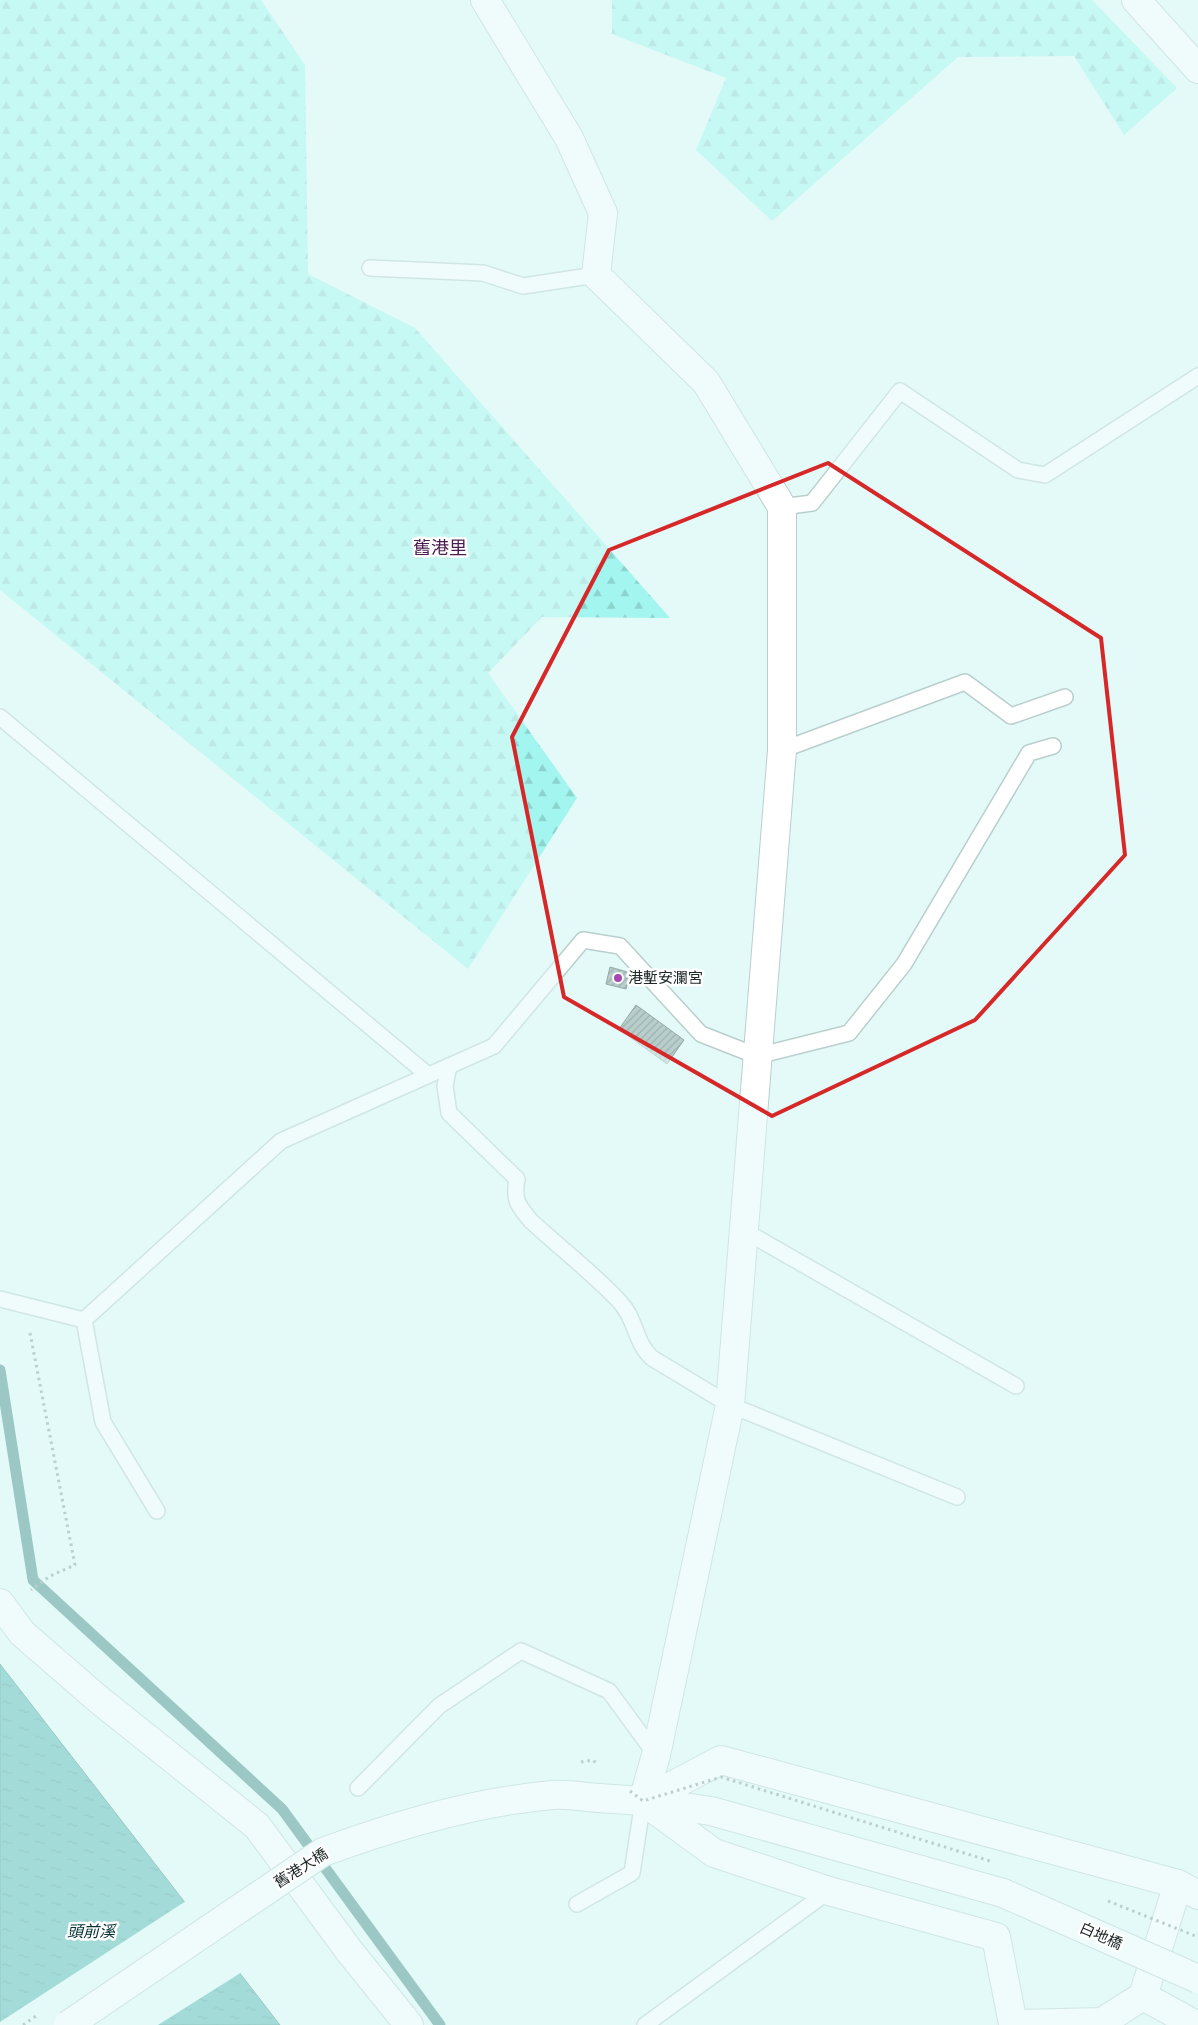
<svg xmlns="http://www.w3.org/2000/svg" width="1198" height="2025" viewBox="0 0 1198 2025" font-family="Jost,'Noto Sans TC',sans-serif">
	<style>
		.forest { fill: url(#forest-firs) }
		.water { fill: url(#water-ripples); stroke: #438c88 }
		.pier { fill: #e3faf8 }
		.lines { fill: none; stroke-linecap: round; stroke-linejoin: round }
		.stream { stroke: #438c88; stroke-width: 11 }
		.building { fill: url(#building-hatch); stroke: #95aaa8 }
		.service-casing { stroke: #b9cfcd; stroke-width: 18 }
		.minor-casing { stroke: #b9cfcd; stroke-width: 30 }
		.secondary-casing { stroke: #b9cfcd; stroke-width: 30 }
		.path { stroke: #8a9b99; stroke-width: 3; stroke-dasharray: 2.5 4; stroke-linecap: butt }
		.service { stroke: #fff; stroke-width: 15 }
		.minor { stroke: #fff; stroke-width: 28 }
		.secondary { stroke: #fff; stroke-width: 28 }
		.secondary-bridge-casing { stroke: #b9cfcd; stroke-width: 30; stroke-linecap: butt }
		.path-bridge { stroke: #8a9b99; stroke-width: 3; stroke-dasharray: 2.5 4; stroke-linecap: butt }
		.secondary-bridge { stroke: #fff; stroke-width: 28 }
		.marked { fill: none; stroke: #d62828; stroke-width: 4; stroke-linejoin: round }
		.poi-dot { fill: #a548b2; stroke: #fff; stroke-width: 2 }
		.labels { text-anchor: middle; stroke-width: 5; stroke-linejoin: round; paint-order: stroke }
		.poi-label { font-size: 15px; fill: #202928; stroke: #fff; text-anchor: start }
		.street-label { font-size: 15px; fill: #202928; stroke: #fff }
		.water-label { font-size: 16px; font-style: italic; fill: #003230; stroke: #fff }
		.quarter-label { font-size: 18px; fill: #491d4f; stroke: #fff }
	</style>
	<defs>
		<pattern id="forest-firs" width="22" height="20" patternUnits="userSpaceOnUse" patternTransform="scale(1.25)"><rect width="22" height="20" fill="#a3f6f0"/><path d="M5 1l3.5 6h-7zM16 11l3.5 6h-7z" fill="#8cd3ce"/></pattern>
		<pattern id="water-ripples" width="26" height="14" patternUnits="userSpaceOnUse" patternTransform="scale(1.25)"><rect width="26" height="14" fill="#52b7b1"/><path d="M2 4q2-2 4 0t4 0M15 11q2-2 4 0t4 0" fill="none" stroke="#449590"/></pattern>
		<pattern id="building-hatch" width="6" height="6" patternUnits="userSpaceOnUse" patternTransform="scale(1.25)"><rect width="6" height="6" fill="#b8cecc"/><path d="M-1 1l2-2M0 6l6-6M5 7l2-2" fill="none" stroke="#9eb1af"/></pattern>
	</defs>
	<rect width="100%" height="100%" fill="#e3faf8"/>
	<g class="forest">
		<polygon points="0,0 261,0 305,65 308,274 415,328 670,618 542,617 488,673 577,798 468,969 0,590"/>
		<polygon points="612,0 1092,0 1177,88 1124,135 1074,56 958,57 772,221 696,150 726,78 612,34"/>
	</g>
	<polygon class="water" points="0,1664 280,2025 0,2025"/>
	<polygon class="pier" points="186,1901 242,1972 158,2025 0,2025 0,2022"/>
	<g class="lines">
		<polyline class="stream" points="0,1370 33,1580 282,1809 440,2025"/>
	</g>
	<g class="building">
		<polygon points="610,967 631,973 626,989 606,984"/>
		<polygon points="636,1005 684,1040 667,1064 619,1029"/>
	</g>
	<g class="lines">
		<defs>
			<g id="service">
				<polyline points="370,268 483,273 523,286 596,275"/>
				<polyline points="782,507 812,503 900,391 1018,470 1045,475 1198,376"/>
				<polyline points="0,717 428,1075"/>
				<polyline points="782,750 965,682 1011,716 1065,697"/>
				<path d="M 449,1066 L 445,1086 L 449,1113 L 517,1179 C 513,1201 518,1205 531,1221 C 560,1248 593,1273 620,1302 C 636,1319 635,1343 652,1358 L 730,1405 L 957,1497"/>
				<polyline points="743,1230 1016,1386"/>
				<polyline points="0,1299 84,1320 281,1141 494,1046 583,940 620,946 701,1034 757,1056 849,1033 904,964 1029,753 1053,746"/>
				<polyline points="84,1320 103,1422 157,1511"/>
				<polyline points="358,1788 439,1706 521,1651 609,1691 656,1755"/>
				<polyline points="577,1904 632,1873 643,1801"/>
				<polyline points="645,2025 829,1891"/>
			</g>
			<g id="minor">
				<polyline points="485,0 569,138 603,213 596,275 706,382 782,507 782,750 730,1405 656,1755 643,1801"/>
				<polyline points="1136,0 1198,69"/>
				<polyline points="0,1603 22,1633 98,1699 257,1826 350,1952 409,2025"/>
				<polygon points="721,1760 1178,1884 1143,1996 1102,2022 1013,2024 996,1937 829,1891 714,1853 643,1801"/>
				<polyline points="1178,1884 1198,1895"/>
				<polyline points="1143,1996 1196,2025"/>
			</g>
			<polyline id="secondary" points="598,1798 643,1801 711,1811 1003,1893"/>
		</defs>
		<use href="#service" class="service-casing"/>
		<use href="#minor" class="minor-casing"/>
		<use href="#secondary" class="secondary-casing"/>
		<polyline class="path" points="30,1333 75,1565 50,1576 31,1590"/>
		<use href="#service" class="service"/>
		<use href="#minor" class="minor"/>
		<use href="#secondary" class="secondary"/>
		<defs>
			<g id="secondary-bridge">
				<polyline points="1003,1893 1198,1979"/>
				<path d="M 68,2025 L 323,1852 C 394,1826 478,1801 553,1795 C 567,1794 584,1797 598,1798"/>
			</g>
		</defs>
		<use href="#secondary-bridge" class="secondary-bridge-casing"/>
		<g class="path-bridge">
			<polyline points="581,1762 593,1760 598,1765"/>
			<polyline points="630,1791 643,1801 721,1777 993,1862"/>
			<polyline points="1108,1901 1198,1937"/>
			<polyline points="23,2025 36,2016"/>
		</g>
		<use href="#secondary-bridge" class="secondary-bridge"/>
	</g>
	<path d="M0 0H1198V2025H0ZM 828,463 L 1101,638 L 1125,855 L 975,1020 L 772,1116 L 564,997 L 512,737 L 609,550 Z" fill="#e3faf8" fill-opacity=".55" fill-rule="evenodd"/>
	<path class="marked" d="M 828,463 L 1101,638 L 1125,855 L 975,1020 L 772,1116 L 564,997 L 512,737 L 609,550 Z"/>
	<circle class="poi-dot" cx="618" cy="978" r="5"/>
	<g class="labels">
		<g class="poi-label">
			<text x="628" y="983">港塹安瀾宮</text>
		</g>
		<g class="street-label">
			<text transform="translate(301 1868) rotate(-32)" y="5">舊港大橋</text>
			<text transform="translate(1101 1936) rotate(24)" y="5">白地橋</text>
		</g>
		<g class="water-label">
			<text x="91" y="1937">頭前溪</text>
		</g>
		<g class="quarter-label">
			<text x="440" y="554">舊港里</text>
		</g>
	</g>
</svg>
